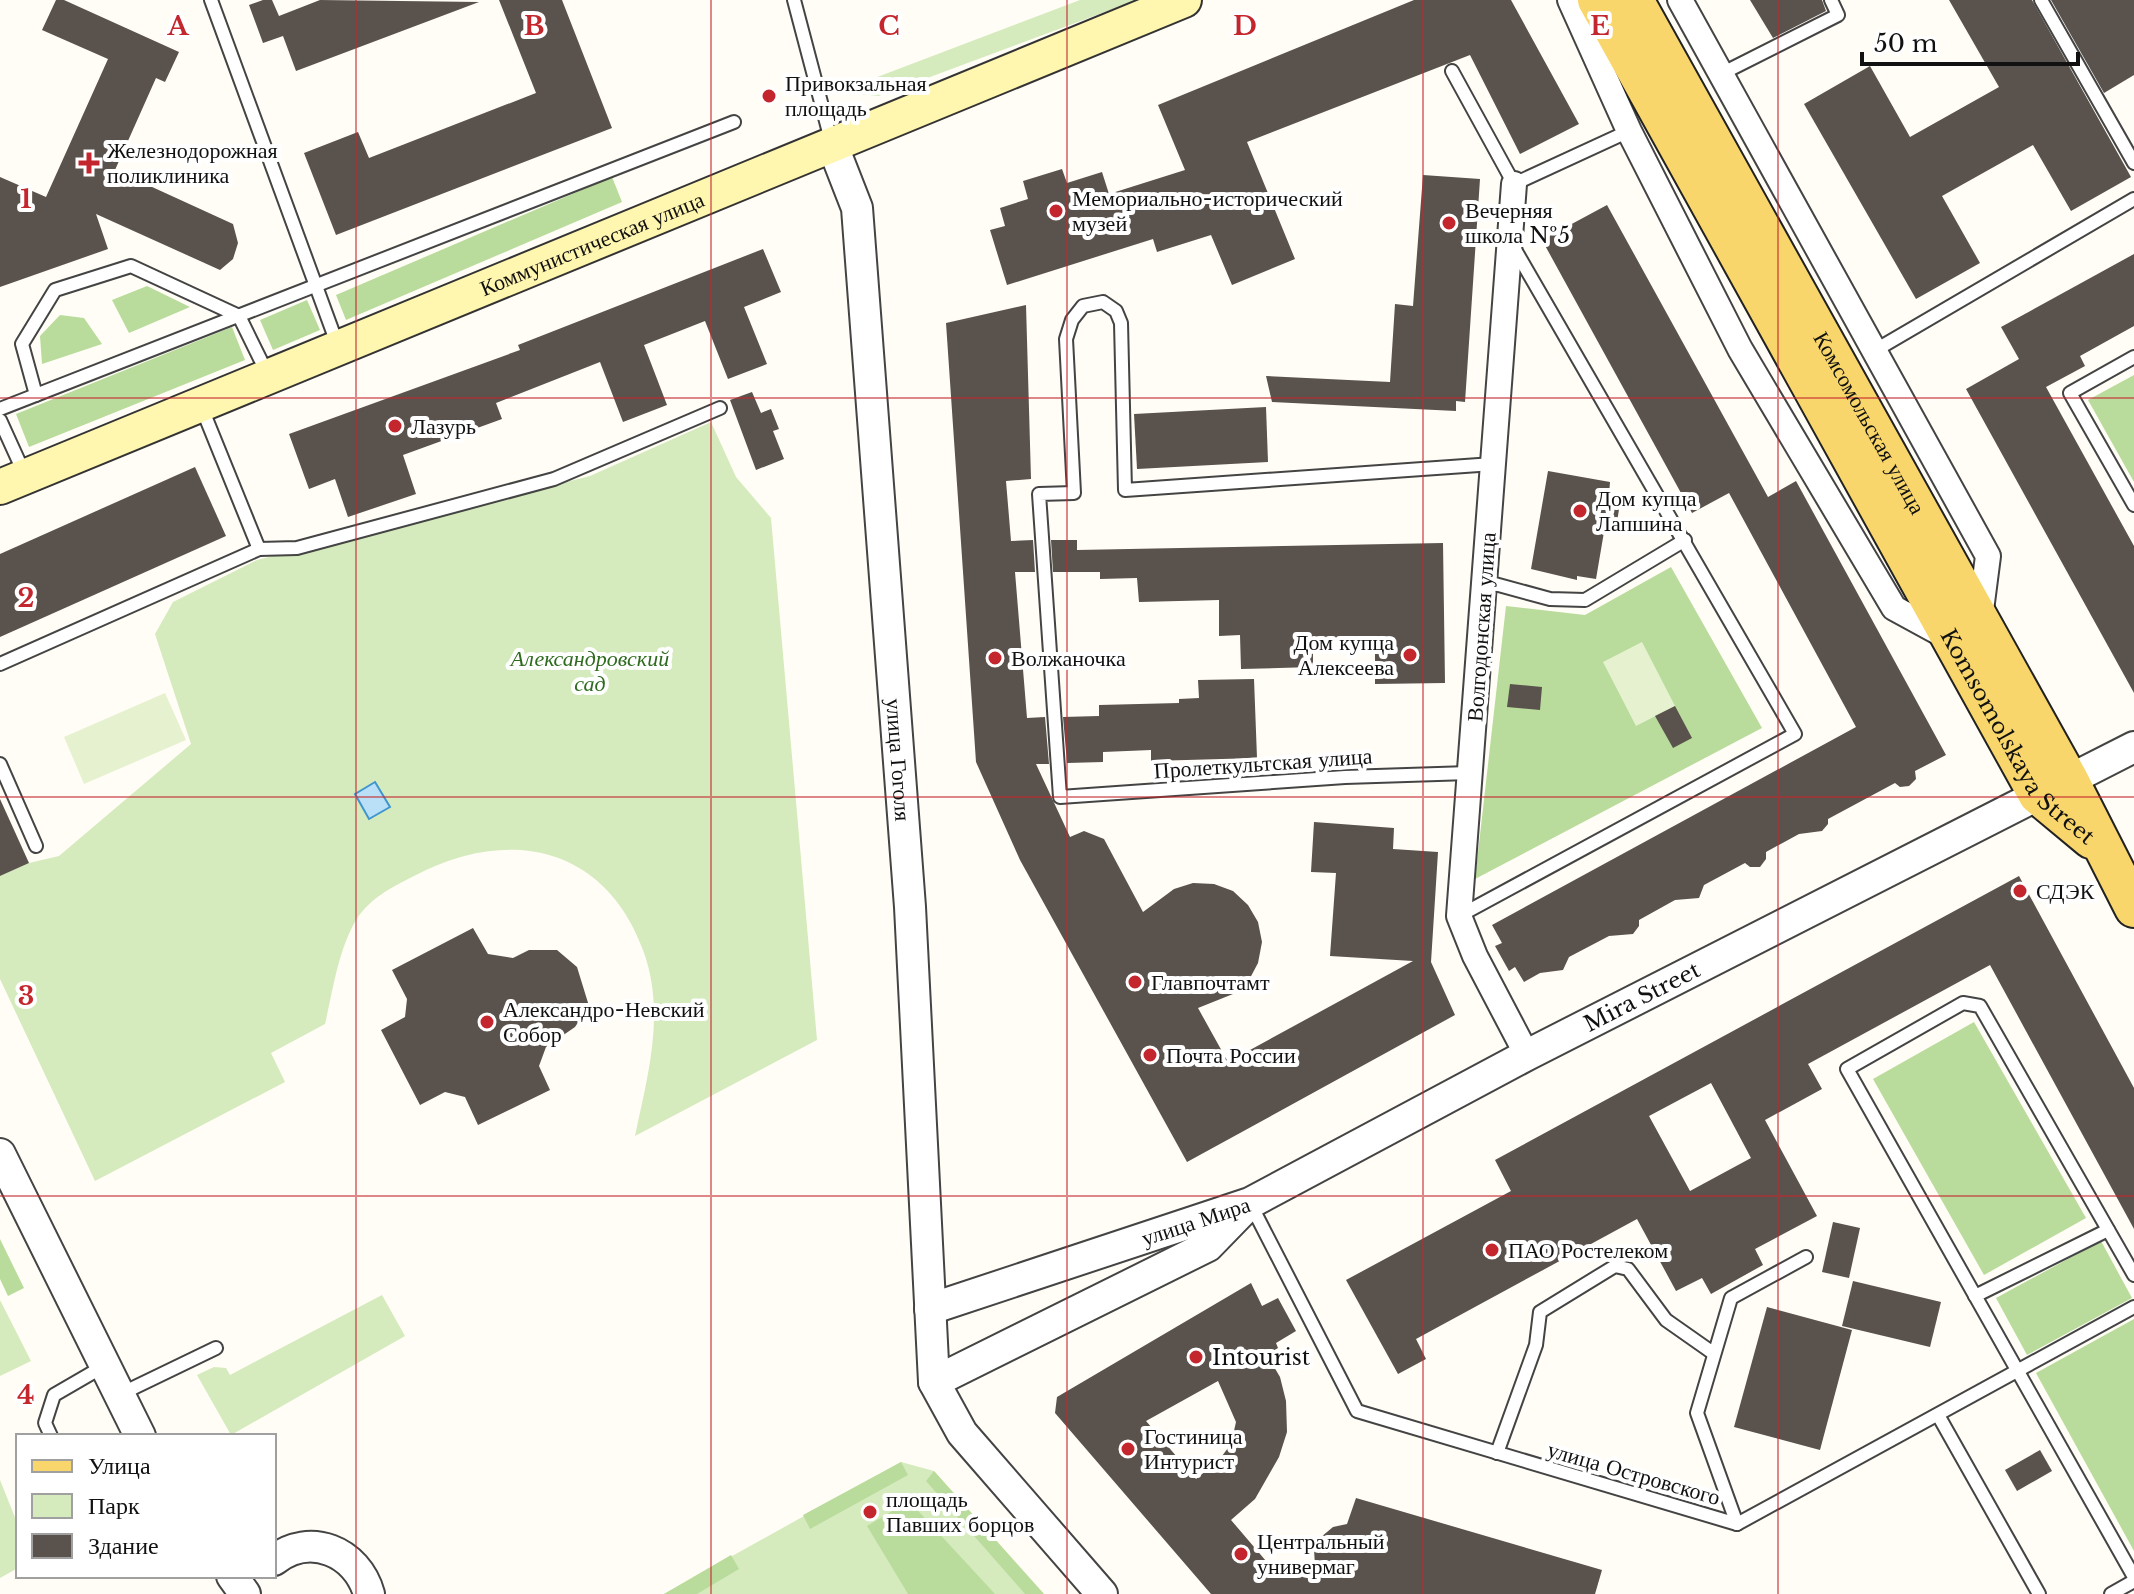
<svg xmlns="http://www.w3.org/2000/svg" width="2134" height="1594" viewBox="0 0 2134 1594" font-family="'Libre Baskerville',serif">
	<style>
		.green { fill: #d5ebbd }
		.forest { fill: #b9dc9c }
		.pitch { fill: #e6f2cf }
		.water { fill: #b9e0f7; stroke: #3f96cf; stroke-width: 2 }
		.building { fill: #5a524d; fill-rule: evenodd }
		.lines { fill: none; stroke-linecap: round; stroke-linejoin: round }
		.service-casing { stroke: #444; stroke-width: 16 }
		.minor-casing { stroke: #444; stroke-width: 28 }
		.tertiary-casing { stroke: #444; stroke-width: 34 }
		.secondary-casing { stroke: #333; stroke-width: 38 }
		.primary-casing { stroke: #222; stroke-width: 42 }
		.service { stroke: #fff; stroke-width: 12 }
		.minor { stroke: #fff; stroke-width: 24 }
		.tertiary { stroke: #fff; stroke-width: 30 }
		.secondary { stroke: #fff6b0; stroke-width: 34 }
		.primary { stroke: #f9d66b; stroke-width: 38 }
		.grid { fill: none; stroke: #c4262e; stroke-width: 2; stroke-opacity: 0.55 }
		.poi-dot { fill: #c4262e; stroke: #fff; stroke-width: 3 }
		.labels { text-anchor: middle; stroke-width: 8; stroke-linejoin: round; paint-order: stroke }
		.poi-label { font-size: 22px; fill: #111; stroke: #fff; text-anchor: start }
		.street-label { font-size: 22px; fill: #111; stroke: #fff }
		.park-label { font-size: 22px; font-style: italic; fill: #2f6b1f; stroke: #fff }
		.grid-label { font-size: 26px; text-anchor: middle; font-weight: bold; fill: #c4262e; stroke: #fff; stroke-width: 8; stroke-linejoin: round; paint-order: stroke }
	</style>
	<rect width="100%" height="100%" fill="#fffdf5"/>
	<g class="green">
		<polygon points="1080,0 1137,0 879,96 860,94 851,87"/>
		<path d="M 711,422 L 736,477 L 771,518 L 817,1040 L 635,1136 C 648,1074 666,1012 643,950 C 604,844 506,827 414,876 C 392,887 370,898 356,920 C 338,951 333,990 325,1024 L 271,1053 L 285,1082 L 95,1181 L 0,979 L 0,876 L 29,863 L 59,856 L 191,744 L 155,634 L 173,602 L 257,560 L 590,476 Z"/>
		<polygon points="382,1295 405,1336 231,1435 197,1375 214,1367 226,1368 230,1375"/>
		<polygon points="0,1300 31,1361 0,1376"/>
		<polygon points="901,1462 934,1471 1044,1594 664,1594"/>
		<polygon points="0,1480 18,1525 18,1568 0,1578"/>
	</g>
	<g class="forest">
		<polygon points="612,177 622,202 346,320 336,295"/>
		<polygon points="147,286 190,307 129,333 112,300"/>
		<polygon points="307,300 320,330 273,350 260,320"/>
		<polygon points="60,315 84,318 102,344 42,364 40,336"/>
		<polygon points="232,327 245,360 29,447 16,414"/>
		<polygon points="2134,375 2134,482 2088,400"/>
		<polygon points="1671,567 1762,728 1475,879 1506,606 1585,615"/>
		<polygon points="1974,1022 2086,1218 1984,1275 1873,1079"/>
		<polygon points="0,1239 24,1288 8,1296 0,1279"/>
		<polygon points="2101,1241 2132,1298 2027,1355 1996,1298"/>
		<polygon points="2134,1319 2134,1551 2036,1373"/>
		<polygon points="901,1462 908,1475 810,1529 803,1515"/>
		<polygon points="934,1471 1044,1594 1025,1594 926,1481"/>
		<polygon points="909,1501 995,1594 908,1594 867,1526"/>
		<polygon points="731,1555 739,1569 697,1594 664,1594"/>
	</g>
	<g class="pitch">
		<polygon points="1642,642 1675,706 1636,726 1603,662"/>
		<polygon points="165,693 186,740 84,784 64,737"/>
	</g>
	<polygon class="water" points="375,782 390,807 369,819 355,794"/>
	<g class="building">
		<polygon points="56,0 64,0 179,52 165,82 156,78 115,170 233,224 238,243 233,259 220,270 96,214 108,249 0,287 0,177 46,197 108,59 42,30"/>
		<polygon points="263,0 272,0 279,16 320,0 479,2 296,71 283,36 263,43 249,5"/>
		<polygon points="499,0 562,0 612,128 336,235 304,153 358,132 369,158 536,93"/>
		<polygon points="1414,0 1511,0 1579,124 1520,154 1470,55 1247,142 1295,259 1232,285 1211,235 1157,252 1153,239 1007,285 990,230 1005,226 1000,208 1028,199 1023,181 1062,169 1067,183 1102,172 1109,194 1185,170 1158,105"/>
		<polygon points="1750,0 1822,0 1826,11 1773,38"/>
		<polygon points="1949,0 2032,0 2131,177 2071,211 2033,145 1942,196 1980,263 1916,299 1804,104 1870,66 1910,137 1999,87"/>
		<polygon points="2051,0 2134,0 2134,75 2104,93"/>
		<polygon points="1423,175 1480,179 1465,402 1456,401 1456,411 1272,402 1266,376 1390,382 1395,304 1413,306"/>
		<polygon points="1607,205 1768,497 1796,481 1946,755 1915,771 1916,779 1909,786 1900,787 1895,783 1828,819 1828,824 1822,831 1799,834 1766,852 1766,859 1760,867 1750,867 1745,863 1704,885 1699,898 1675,900 1639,920 1639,926 1633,934 1609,936 1569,957 1563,970 1540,973 1524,982 1515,967 1509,971 1495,946 1502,943 1492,925 1856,727 1729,493 1692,513 1542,240"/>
		<polygon points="763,249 781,292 744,307 767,364 728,379 705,321 644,345 667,405 623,422 600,362 496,403 502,419 403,455 416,494 348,517 335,479 309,489 289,434 520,350 518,345"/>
		<polygon points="2134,254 2134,326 2080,356 2085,366 2046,387 2134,546 2134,693 1966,389 2019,359 2001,327"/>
		<polygon points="1026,305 1031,479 1006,481 1011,541 1033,540 1035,572 1015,572 1027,718 1045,717 1049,764 1036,764 1070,837 1084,831 1104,839 1143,912 1174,889 1193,883 1214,884 1233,891 1248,905 1258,922 1262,942 1258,963 1249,980 1233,994 1198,1008 1228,1062 1413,961 1330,956 1336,873 1311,872 1314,822 1394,828 1393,849 1438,852 1431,962 1455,1015 1187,1162 1020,860 976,762 946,323"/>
		<polygon points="752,392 761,413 771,409 779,429 773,431 784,459 756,470 730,400"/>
		<polygon points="1266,407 1268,462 1137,469 1134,414"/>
		<polygon points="195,467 226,536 0,637 0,554"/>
		<polygon points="1548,471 1610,482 1609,495 1621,497 1616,528 1605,526 1596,579 1577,576 1577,580 1531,569"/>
		<polygon points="1051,540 1077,540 1077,550 1443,543 1445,683 1375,684 1375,639 1313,640 1313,667 1241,669 1240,635 1219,636 1219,600 1139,602 1137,578 1100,579 1100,572 1053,572"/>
		<polygon points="1254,679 1257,758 1151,761 1151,750 1103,752 1103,762 1067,763 1063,717 1099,716 1099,705 1179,703 1179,699 1199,698 1198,680"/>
		<polygon points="1510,684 1542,687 1540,710 1507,707"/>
		<polygon points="1675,706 1692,738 1673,748 1655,716"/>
		<polygon points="0,799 29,863 0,876"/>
		<path d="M 2019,876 L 2134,1088 L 2134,1229 L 1990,965 L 1808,1064 L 1822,1089 L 1765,1120 L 1817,1216 L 1755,1249 L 1763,1265 L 1711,1294 L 1702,1278 L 1676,1291 L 1637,1219 L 1416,1339 L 1426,1359 L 1398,1374 L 1346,1280 L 1511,1191 L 1495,1160 ZM 1711,1083 L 1751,1158 L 1690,1191 L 1649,1116 Z"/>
		<polygon points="473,928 488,954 513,958 529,950 557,950 577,967 589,1006 575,1027 546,1047 539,1066 550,1090 478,1125 465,1097 445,1092 420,1105 381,1030 405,1017 407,999 392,970"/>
		<polygon points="1833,1222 1860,1228 1849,1278 1822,1272"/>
		<polygon points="1853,1281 1941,1302 1930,1347 1842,1326"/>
		<path d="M 1251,1283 L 1262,1306 L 1278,1298 L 1296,1331 L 1276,1343 L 1278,1348 L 1267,1355 L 1280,1377 L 1286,1401 L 1287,1432 L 1279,1457 L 1255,1499 L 1231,1520 L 1278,1575 L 1315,1566 L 1314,1549 L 1321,1537 L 1333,1527 L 1347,1524 L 1356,1498 L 1602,1570 L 1595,1594 L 1211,1594 L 1055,1413 L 1057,1397 ZM 1218,1381 L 1236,1422 L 1231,1444 L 1219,1460 L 1196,1479 L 1146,1421 Z"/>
		<polygon points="1767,1307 1852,1330 1820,1450 1734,1427"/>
		<polygon points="2040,1450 2052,1471 2017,1491 2005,1470"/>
	</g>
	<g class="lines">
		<defs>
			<g id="service">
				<polyline points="211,0 338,346"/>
				<polyline points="794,0 832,144"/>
				<polyline points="2041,0 2134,163"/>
				<polyline points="1452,71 1514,184 1629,131"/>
				<polyline points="1721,74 1838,15 1831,0"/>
				<polyline points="1874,351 2134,199"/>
				<polyline points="2134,357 2070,393 2134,505"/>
				<polyline points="36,395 22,344 55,290 131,266 239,316 268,375"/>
				<polyline points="201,406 259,549 297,548 554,479 720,408"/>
				<polyline points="0,409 734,122"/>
				<polyline points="0,420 25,475"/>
				<polyline points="1484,581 1550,599 1585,600 1685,540"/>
				<polyline points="0,664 259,549"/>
				<polyline points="0,764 36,846"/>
				<polyline points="1469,773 1345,777 1060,797 1039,494 1074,493 1066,339 1072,320 1083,306 1103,302 1116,311 1121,323 1125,490 1493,464"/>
				<polyline points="1459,916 1795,734 1514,248"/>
				<polyline points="1250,1203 1357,1411 1737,1524 2134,1307"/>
				<polyline points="2134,1275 1980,1006 1963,1003 1847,1069 2134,1577"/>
				<polyline points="1975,1296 2108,1230"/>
				<polyline points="129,1390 216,1348"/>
				<polyline points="1938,1415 2039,1594"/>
				<polyline points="51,1436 45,1423 54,1395 104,1366"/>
				<polyline points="1497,1453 1536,1345 1540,1312 1615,1266 1628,1269 1666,1320 1713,1353"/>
				<polyline points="1737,1524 1697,1413 1731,1298 1806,1257"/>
				<polyline points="2111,1594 2134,1581"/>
			</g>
			<g id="minor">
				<polyline points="1570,0 1629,131 1740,349 1894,608 1949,638"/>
				<polyline points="1680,0 1988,556 1980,618"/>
				<polyline points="1514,184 1459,916 1475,956 1527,1055"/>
			</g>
			<g id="tertiary">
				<path id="s1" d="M 832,144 L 857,208 L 910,907 L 934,1382 L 962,1433 L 1102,1594"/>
				<polyline points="2069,780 2134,747"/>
				<polyline points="0,1154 140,1436"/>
				<path id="s2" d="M 930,1309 L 1250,1203 L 1527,1055 L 2038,795"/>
				<polyline points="934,1382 1208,1246 1243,1210"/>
				<path d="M 274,1560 C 310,1532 357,1551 369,1594"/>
				<polyline points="232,1576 245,1594"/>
			</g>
			<g id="secondary">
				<path id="s3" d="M 0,487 L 1184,0"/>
			</g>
			<g id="primary">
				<path id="s4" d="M 1597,0 L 2038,795 L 2091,839"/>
				<path id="s5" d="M 1634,0 L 2069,780 L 2134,908"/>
			</g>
		</defs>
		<use href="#service" class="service-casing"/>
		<use href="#minor" class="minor-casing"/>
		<use href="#tertiary" class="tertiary-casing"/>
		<use href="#secondary" class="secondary-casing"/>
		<use href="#primary" class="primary-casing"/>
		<use href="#service" class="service"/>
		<use href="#minor" class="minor"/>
		<use href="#tertiary" class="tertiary"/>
		<use href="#secondary" class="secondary"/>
		<use href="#primary" class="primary"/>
	</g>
	<path class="grid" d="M 356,0 L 356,1594M 711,0 L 711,1594M 1067,0 L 1067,1594M 1423,0 L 1423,1594M 1778,0 L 1778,1594M 0,398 L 2134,398M 0,797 L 2134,797M 0,1196 L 2134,1196"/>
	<g class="poi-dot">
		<circle cx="769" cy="96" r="8"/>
		<path d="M85 151h8v8h8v8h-8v8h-8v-8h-8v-8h8z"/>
		<circle cx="1056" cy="211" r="8"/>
		<circle cx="1449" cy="223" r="8"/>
		<circle cx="395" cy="426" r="8"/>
		<circle cx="1580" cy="511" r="8"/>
		<circle cx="1410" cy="655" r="8"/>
		<circle cx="995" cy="658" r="8"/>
		<circle cx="2020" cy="891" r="8"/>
		<circle cx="1135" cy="982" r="8"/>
		<circle cx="487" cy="1022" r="8"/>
		<circle cx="1150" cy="1055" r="8"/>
		<circle cx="1492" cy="1250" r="8"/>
		<circle cx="1196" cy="1357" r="8"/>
		<circle cx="1128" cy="1449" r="8"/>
		<circle cx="870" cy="1512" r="8"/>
		<circle cx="1241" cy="1554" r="8"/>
	</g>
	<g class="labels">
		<g class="poi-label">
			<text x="785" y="91">Привокзальная<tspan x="785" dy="25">площадь</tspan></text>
			<text x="107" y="158">Железнодорожная<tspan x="107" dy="25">поликлиника</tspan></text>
			<text x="1072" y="206">Мемориально-исторический<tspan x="1072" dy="25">музей</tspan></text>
			<text x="1465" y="218">Вечерняя<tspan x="1465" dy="25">школа №5</tspan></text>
			<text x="411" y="434">Лазурь</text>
			<text x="1596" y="506">Дом купца<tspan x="1596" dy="25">Лапшина</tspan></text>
			<text x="1394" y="650" text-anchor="end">Дом купца<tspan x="1394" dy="25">Алексеева</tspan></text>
			<text x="1011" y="666">Волжаночка</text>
			<text x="2036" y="899">СДЭК</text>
			<text x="1151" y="990">Главпочтамт</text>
			<text x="503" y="1017">Александро-Невский<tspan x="503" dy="25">Собор</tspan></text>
			<text x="1166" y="1063">Почта России</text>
			<text x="1508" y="1258">ПАО Ростелеком</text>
			<text x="1212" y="1365">Intourist</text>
			<text x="1144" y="1444">Гостиница<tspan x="1144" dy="25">Интурист</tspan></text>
			<text x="886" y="1507">площадь<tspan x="886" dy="25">Павших борцов</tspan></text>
			<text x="1257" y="1549">Центральный<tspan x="1257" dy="25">универмаг</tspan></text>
		</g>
		<g class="street-label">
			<text dy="8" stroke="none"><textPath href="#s3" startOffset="640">Коммунистическая улица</textPath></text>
			<text dy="8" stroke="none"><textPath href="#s5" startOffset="484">Комсомольская улица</textPath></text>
			<text transform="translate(1481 627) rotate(-86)" y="8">Волгодонская улица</text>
			<text dy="8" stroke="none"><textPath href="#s4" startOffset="850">Komsomolskaya Street</textPath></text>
			<text dy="8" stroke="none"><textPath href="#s1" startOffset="622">улица Гоголя</textPath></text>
			<text transform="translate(1263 763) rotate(-4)" y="8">Пролеткультская улица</text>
			<text dy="8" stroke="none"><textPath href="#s2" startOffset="780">Mira Street</textPath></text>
			<text dy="8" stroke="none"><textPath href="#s2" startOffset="280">улица Мира</textPath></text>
			<text transform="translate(1634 1473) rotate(16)" y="8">улица Островского</text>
		</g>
		<g class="park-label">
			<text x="590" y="666">Александровский<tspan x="590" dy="25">сад</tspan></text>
		</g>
	</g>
	<g class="grid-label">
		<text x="178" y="35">A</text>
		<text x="534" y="35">B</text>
		<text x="889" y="35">C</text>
		<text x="1245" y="35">D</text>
		<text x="1600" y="35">E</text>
		<text x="26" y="208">1</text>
		<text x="26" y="607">2</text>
		<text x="26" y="1005">3</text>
		<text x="26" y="1404">4</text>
	</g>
	<rect x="16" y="1434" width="260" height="144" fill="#ffffff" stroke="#a0a0a0" stroke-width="2"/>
	<rect x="32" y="1460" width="40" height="12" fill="#f9d66b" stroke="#a0a0a0" stroke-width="2"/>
	<text x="88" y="1474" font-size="24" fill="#111111">Улица</text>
	<rect x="32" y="1494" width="40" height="24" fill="#d5ebbd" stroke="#a0a0a0" stroke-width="2"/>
	<text x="88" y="1514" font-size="24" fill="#111111">Парк</text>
	<rect x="32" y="1534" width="40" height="24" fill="#5a524d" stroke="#a0a0a0" stroke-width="2"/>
	<text x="88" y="1554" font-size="24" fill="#111111">Здание</text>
	<path d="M1862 52v12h216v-12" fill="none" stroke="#111111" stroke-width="4"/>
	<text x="1874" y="52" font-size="24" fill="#111111" stroke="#ffffff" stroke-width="6" paint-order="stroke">50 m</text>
</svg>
